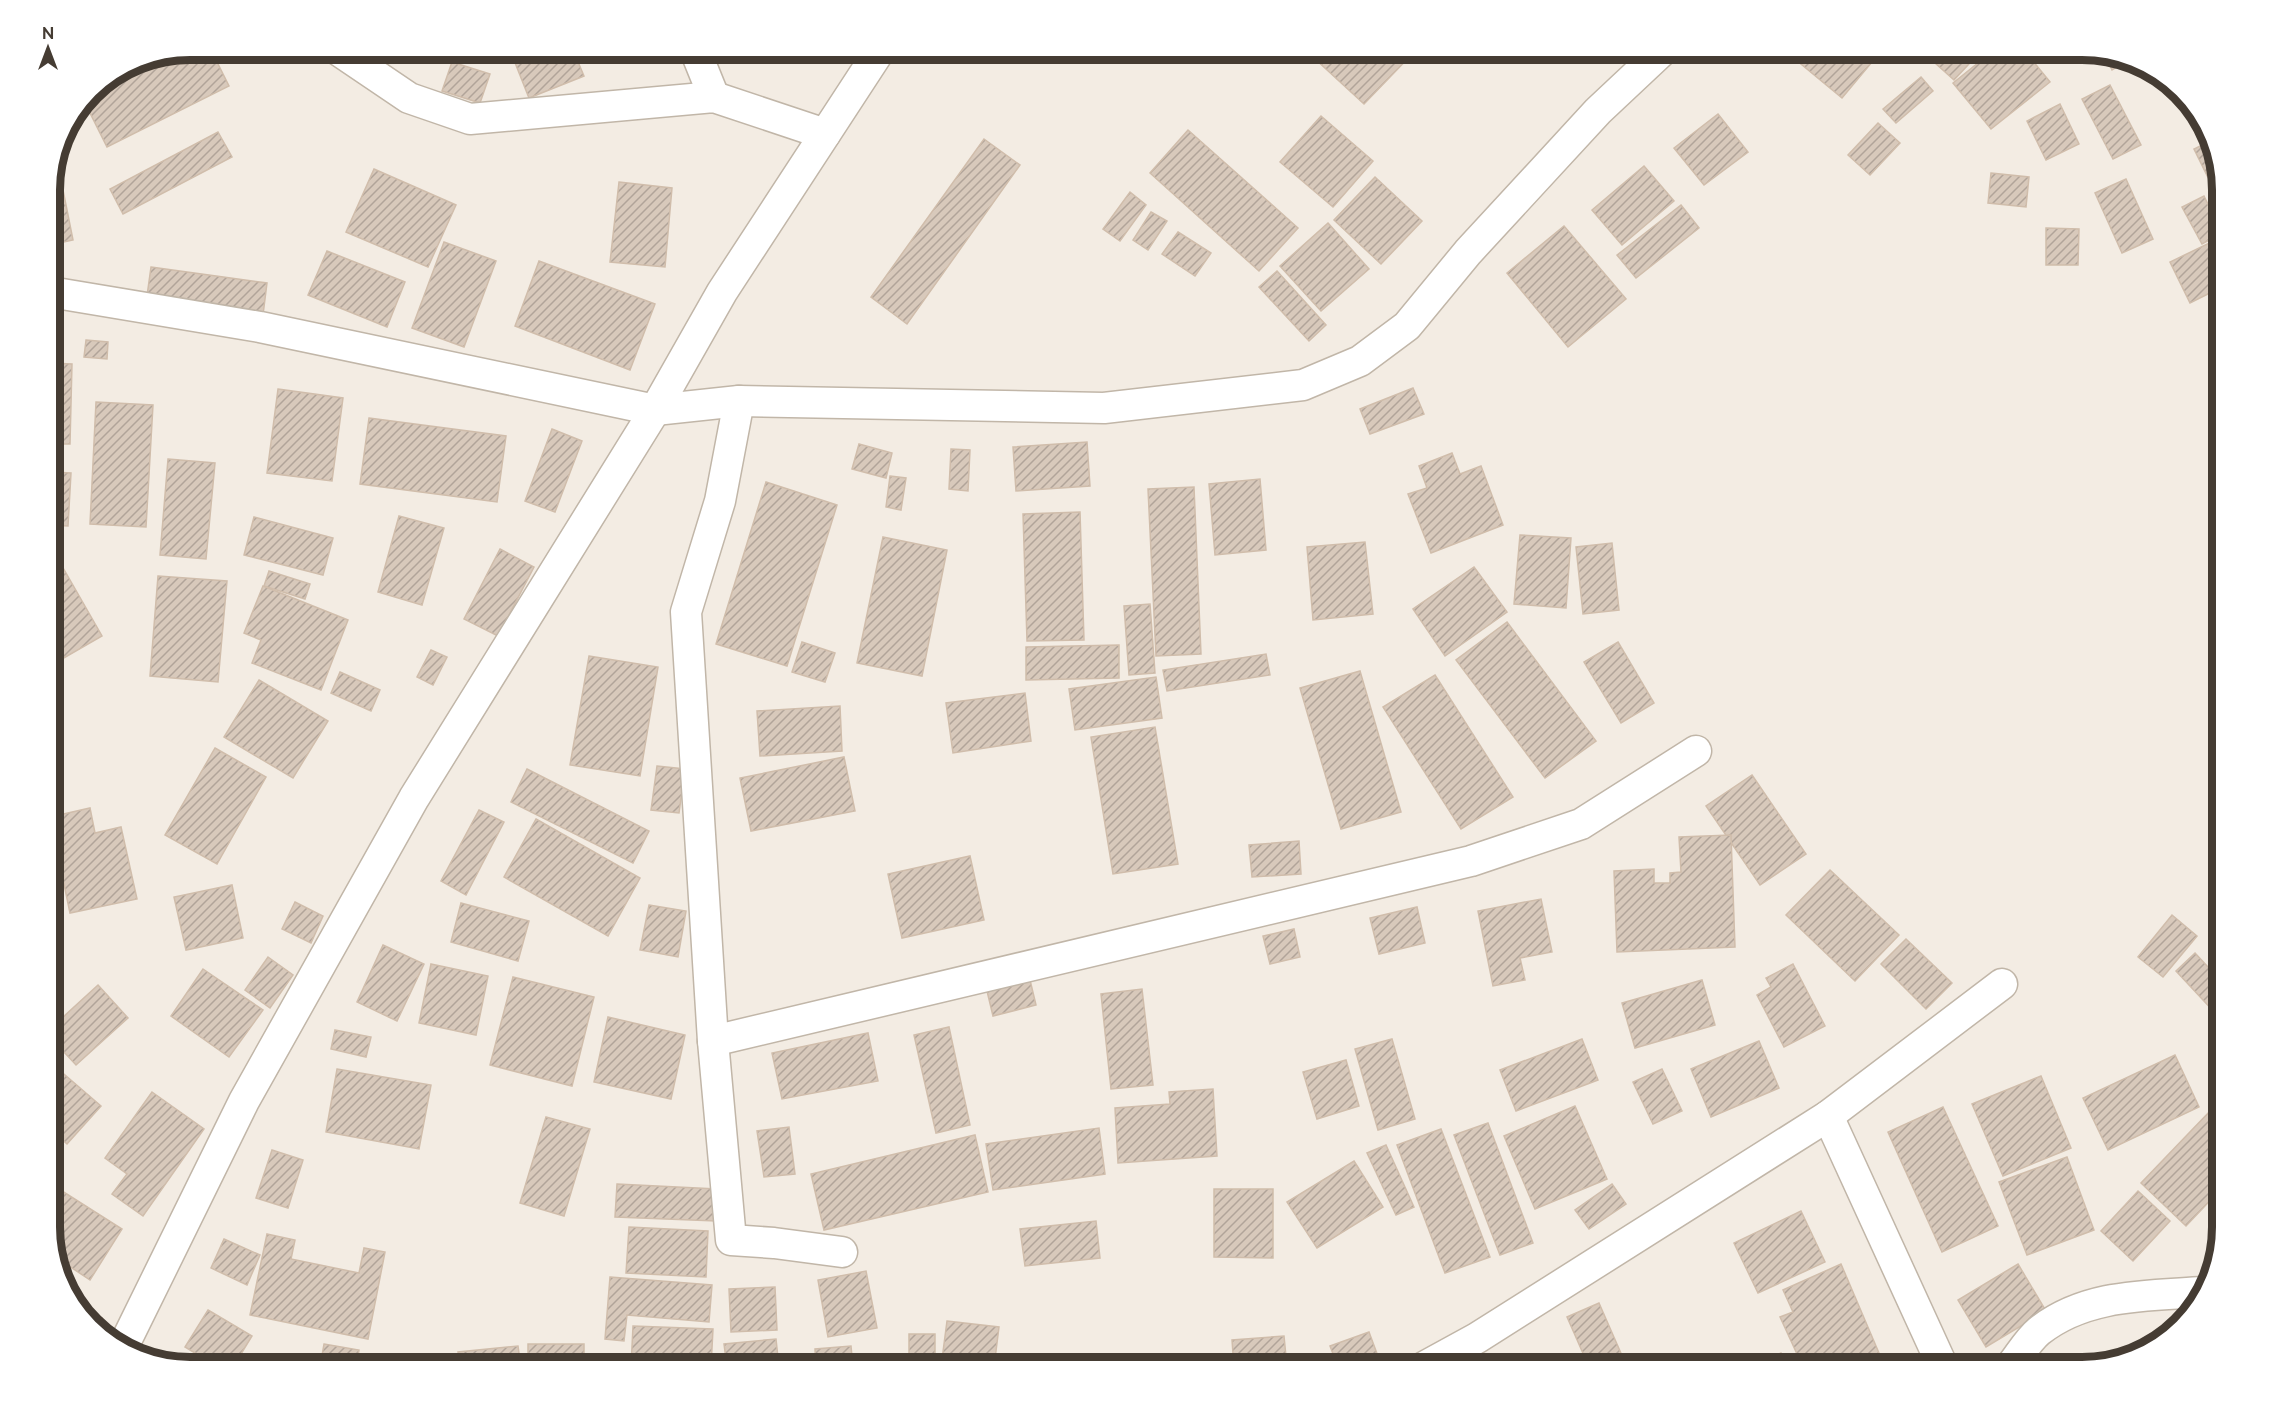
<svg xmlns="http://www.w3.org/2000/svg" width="2272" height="1417" viewBox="0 0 2272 1417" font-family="Raleway,sans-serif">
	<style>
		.building { fill: url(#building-hatch); stroke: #d0bdab; stroke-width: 1.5 }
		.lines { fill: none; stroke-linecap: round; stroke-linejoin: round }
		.street-casing { stroke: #c1b6a8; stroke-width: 33 }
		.street { stroke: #fff; stroke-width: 30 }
		.rim { fill: none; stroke: #453c33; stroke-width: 8 }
	</style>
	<defs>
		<pattern id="building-hatch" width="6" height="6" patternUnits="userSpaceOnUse" patternTransform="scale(1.5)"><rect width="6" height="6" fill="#d8c9bb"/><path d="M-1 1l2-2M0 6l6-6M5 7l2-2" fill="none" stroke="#b1a499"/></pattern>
	</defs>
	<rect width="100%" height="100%" fill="#f3ece3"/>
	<g class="building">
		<polygon points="190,50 211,50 229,86 107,147 84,101 91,90 136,60"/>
		<polygon points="510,50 573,50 584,76 529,98"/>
		<polygon points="1321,50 1416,50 1364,104 1314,58"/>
		<polygon points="1784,50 1882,50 1842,98"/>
		<polygon points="1948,50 1982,50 1954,80 1935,63"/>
		<polygon points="1994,50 2024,50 2050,82 1991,129 1953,83"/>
		<polygon points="2105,56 2125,62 2112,70"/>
		<polygon points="452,62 490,74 480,103 442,91"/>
		<polygon points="1921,77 1933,91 1896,123 1883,109"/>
		<polygon points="2110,85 2141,145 2113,159 2082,99"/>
		<polygon points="2060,104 2079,144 2046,160 2027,121"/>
		<polygon points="1718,114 1748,152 1704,185 1674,148"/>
		<polygon points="1321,116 1373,161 1333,207 1280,162"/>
		<polygon points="1878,123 1900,143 1870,175 1848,155"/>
		<polygon points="1188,130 1298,228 1259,271 1150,173"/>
		<polygon points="218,132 232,157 123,214 110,189"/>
		<polygon points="984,139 1020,165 907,324 871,297"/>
		<polygon points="2210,141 2222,189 2222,206 2194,149"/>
		<polygon points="56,155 73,240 50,245 50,181"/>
		<polygon points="1644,166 1674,201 1622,245 1592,210"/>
		<polygon points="374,169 456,205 428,267 346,232"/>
		<polygon points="1991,173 2029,177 2026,207 1988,203"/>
		<polygon points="1375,177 1422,221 1381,264 1334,220"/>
		<polygon points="2126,179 2153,239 2122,253 2095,193"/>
		<polygon points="619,182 672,188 665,267 610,262"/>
		<polygon points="1130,192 1146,205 1120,241 1103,229"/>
		<polygon points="2204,196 2222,233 2202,244 2182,207"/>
		<polygon points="1681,205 1699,228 1636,278 1617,255"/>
		<polygon points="1151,212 1167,221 1148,250 1133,240"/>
		<polygon points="1328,223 1369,269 1321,311 1280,266"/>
		<polygon points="1564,226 1626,299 1568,347 1507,273"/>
		<polygon points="2046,228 2079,229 2078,265 2046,265"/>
		<polygon points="1178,232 1211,253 1195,276 1162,254"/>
		<polygon points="2222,237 2222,287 2190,303 2170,262"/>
		<polygon points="444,242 496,261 464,347 412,328"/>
		<polygon points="327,251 405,282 387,327 308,295"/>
		<polygon points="539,261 655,304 630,370 515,326"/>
		<polygon points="151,267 267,283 263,315 147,296"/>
		<polygon points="1277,271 1326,325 1309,341 1259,287"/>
		<polygon points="86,340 108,342 107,359 84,357"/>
		<polygon points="50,363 72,364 70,444 50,444"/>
		<polygon points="1413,388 1424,414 1370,434 1360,409"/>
		<polygon points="278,389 343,398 332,481 267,473"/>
		<polygon points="96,402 153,405 146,527 90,524"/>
		<polygon points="369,418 506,436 497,502 360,484"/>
		<polygon points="552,429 582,441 555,512 525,501"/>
		<polygon points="1087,442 1090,486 1016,491 1013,447"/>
		<polygon points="859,444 892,453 886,478 852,469"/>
		<polygon points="951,449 970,450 968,491 949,489"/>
		<polygon points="1452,453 1460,474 1481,466 1503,525 1431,553 1408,494 1427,488 1419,466"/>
		<polygon points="168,459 215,463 206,559 160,555"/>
		<polygon points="50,472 71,473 68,526 50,525"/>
		<polygon points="890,476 906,478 901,510 886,507"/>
		<polygon points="1260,479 1266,550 1215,555 1209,484"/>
		<polygon points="766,482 837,505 787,666 716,644"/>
		<polygon points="1194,487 1201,654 1156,656 1148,489"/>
		<polygon points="1080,512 1084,640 1027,641 1023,514"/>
		<polygon points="399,516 444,528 422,605 378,592"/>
		<polygon points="254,517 333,538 323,575 244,555"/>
		<polygon points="1520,535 1571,538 1566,608 1514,604"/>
		<polygon points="883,537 947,550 922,676 857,663"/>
		<polygon points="1365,542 1373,614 1313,620 1307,547"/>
		<polygon points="1612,543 1619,610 1583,614 1576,547"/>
		<polygon points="500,549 534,567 498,636 464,619"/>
		<polygon points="54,552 102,636 50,666 50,554"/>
		<polygon points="1474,567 1507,612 1445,656 1413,609"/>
		<polygon points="269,571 310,584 305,599 264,586"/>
		<polygon points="158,576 227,581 218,682 150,676"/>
		<polygon points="263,586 348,620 321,690 252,663 261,640 244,633"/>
		<polygon points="1150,604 1155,673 1129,675 1124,606"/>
		<polygon points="1507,622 1596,741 1545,778 1456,660"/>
		<polygon points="802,642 835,653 825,682 792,672"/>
		<polygon points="1618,642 1654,703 1621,723 1584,662"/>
		<polygon points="1119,645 1119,678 1026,680 1026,647"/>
		<polygon points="431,650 447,657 433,685 417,677"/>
		<polygon points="1266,654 1270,675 1167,691 1163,670"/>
		<polygon points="589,656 658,667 640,776 570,765"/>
		<polygon points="1360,671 1401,812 1341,829 1300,688"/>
		<polygon points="340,672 380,690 371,711 331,693"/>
		<polygon points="1435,675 1513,797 1461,829 1383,707"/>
		<polygon points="1156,677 1162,718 1075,730 1069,689"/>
		<polygon points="259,680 328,721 293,778 224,737"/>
		<polygon points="1025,693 1031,741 953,753 946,703"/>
		<polygon points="840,706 842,751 760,756 757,711"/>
		<polygon points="1155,727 1178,864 1113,874 1091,737"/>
		<polygon points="215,748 266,777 217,864 165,835"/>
		<polygon points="844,757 855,811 751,831 740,778"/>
		<polygon points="657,766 685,769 679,813 651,810"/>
		<polygon points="527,769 649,831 633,863 511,802"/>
		<polygon points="1752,775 1806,854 1760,885 1706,806"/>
		<polygon points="90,808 95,833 121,827 137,899 70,913 50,817"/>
		<polygon points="479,810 504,822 466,895 441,881"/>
		<polygon points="536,819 640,878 608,936 504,877"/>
		<polygon points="1731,835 1735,947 1617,952 1614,871 1654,869 1654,883 1670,883 1670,873 1681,872 1679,837"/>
		<polygon points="1299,841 1301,874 1252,877 1249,845"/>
		<polygon points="970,856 984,920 902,938 888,874"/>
		<polygon points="50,858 58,902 50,904"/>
		<polygon points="1830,870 1899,935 1855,981 1786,915"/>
		<polygon points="232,885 243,938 186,950 174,897"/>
		<polygon points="1541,899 1552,952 1520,958 1525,980 1493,986 1478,911"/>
		<polygon points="295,902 323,916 311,943 282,929"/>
		<polygon points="461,903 529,921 518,961 451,942"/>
		<polygon points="649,905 686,911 678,957 640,950"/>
		<polygon points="1417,907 1425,943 1379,954 1370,918"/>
		<polygon points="2172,915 2197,936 2163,977 2138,957"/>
		<polygon points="1294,929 1300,957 1270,964 1263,936"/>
		<polygon points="1906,939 1952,983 1926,1009 1881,964"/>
		<polygon points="383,945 424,964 397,1021 357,1002"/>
		<polygon points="2195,953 2222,982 2222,1008 2216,1014 2176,971"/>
		<polygon points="268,957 293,975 270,1008 245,990"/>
		<polygon points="431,964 488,976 476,1035 419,1023"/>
		<polygon points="1793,964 1825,1026 1784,1047 1757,995 1771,987 1766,978"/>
		<polygon points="203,969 263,1010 229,1057 171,1016"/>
		<polygon points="513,977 594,997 572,1086 490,1065"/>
		<polygon points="1030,980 1036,1005 993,1016 987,991"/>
		<polygon points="1702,980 1715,1025 1635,1048 1622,1003"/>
		<polygon points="98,985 128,1018 76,1065 50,1037 50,1029"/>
		<polygon points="1142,989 1153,1085 1111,1089 1101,994"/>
		<polygon points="608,1017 685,1035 671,1099 594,1082"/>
		<polygon points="949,1027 970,1125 936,1133 914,1035"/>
		<polygon points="335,1030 371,1037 366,1057 331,1049"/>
		<polygon points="868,1033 878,1081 782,1099 772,1053"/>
		<polygon points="1392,1039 1415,1119 1378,1130 1355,1049"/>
		<polygon points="1582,1039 1598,1080 1516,1111 1500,1070"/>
		<polygon points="1759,1041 1779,1088 1711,1117 1691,1069"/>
		<polygon points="2175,1055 2199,1107 2108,1150 2083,1098"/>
		<polygon points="1346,1060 1359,1106 1317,1119 1303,1072"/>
		<polygon points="50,1062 101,1106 67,1144 50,1129"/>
		<polygon points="337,1069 431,1085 419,1149 326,1132"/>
		<polygon points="1662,1069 1682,1111 1653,1124 1633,1082"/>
		<polygon points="2041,1076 2071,1148 2003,1176 1972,1104"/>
		<polygon points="1213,1089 1217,1156 1118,1163 1115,1108 1170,1104 1169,1092"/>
		<polygon points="152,1092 204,1129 143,1216 112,1194 127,1174 105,1158"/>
		<polygon points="1575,1106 1607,1179 1535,1209 1504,1136"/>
		<polygon points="1943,1107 1998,1226 1942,1252 1888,1132"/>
		<polygon points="2211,1110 2222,1120 2222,1188 2186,1226 2141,1183"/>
		<polygon points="546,1117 590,1129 564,1216 520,1203"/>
		<polygon points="1488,1123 1533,1243 1500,1255 1454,1135"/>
		<polygon points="789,1127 795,1174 764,1177 757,1131"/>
		<polygon points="1099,1128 1105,1174 993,1190 986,1144"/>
		<polygon points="1441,1129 1490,1257 1445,1273 1397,1145"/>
		<polygon points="975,1135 988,1192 824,1230 811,1174"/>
		<polygon points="1386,1145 1414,1207 1396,1215 1367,1153"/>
		<polygon points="272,1150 303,1160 288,1208 256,1198"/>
		<polygon points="50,1157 63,1166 50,1185"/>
		<polygon points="2067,1157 2094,1230 2027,1255 1999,1182"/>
		<polygon points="1354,1161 1383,1207 1317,1248 1287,1202"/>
		<polygon points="617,1184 717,1189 716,1221 615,1217"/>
		<polygon points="1612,1184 1626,1204 1589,1229 1575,1210"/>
		<polygon points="1214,1189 1273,1189 1273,1258 1214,1257"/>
		<polygon points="62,1191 122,1229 90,1280 57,1258 50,1236 50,1211"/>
		<polygon points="2138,1191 2170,1221 2133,1261 2101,1231"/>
		<polygon points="1801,1211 1825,1262 1758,1293 1734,1243"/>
		<polygon points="1096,1221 1100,1258 1025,1266 1020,1229"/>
		<polygon points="629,1227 708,1231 706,1277 626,1273"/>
		<polygon points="267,1234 295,1240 291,1259 359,1273 364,1248 385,1252 368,1339 250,1315"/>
		<polygon points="224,1239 260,1255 247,1285 211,1268"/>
		<polygon points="1841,1264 1879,1353 1845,1367 1803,1367 1780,1317 1793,1312 1783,1290"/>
		<polygon points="2018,1264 2046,1311 1986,1347 1958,1300"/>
		<polygon points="866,1271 877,1328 828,1337 818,1280"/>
		<polygon points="610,1277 712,1285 709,1322 627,1315 624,1341 605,1339"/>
		<polygon points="775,1287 777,1330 731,1332 729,1289"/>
		<polygon points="1599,1303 1627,1367 1589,1367 1567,1317"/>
		<polygon points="80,1305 102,1318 97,1328 78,1308"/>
		<polygon points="208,1310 252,1336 233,1367 218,1367 185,1347"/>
		<polygon points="947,1321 999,1327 994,1367 941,1367"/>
		<polygon points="633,1326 713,1329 711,1367 631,1367"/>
		<polygon points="1369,1332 1379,1359 1355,1367 1338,1367 1330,1346"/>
		<polygon points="909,1334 935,1334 935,1367 882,1367 882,1358 909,1358"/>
		<polygon points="1284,1336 1287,1367 1234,1367 1232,1340"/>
		<polygon points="776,1339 779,1367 727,1367 724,1344"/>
		<polygon points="324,1344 359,1350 356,1367 320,1367"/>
		<rect x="528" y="1344" width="56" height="23"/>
		<polygon points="518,1346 521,1367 460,1367 458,1352"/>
		<polygon points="851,1346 853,1367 816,1367 815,1349"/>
		<polygon points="1781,1353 1788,1367 1752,1367"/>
		<polygon points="172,1355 195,1367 169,1361"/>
		<polygon points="426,1356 427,1367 378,1367 377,1359"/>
	</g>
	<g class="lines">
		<defs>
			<g id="street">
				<polyline points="338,50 409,98 470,119 714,97 825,134"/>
				<polyline points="695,50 714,97"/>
				<polyline points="50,292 260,327 655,410 739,401 1104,408 1303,385 1360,361 1407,326 1468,252 1598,111 1663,50"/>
				<polyline points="739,401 720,501 686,612 713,1041 731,1240 774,1243 842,1252"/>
				<polyline points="713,1041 1471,861 1581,824 1696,751"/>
				<polyline points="1828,1116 1943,1367"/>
				<polyline points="123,1347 244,1101 414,798 655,410 722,292 880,50"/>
				<polyline points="1424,1367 1477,1338 1828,1116 2002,984"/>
				<path d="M 2010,1367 C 2019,1356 2028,1340 2039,1331 C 2086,1294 2146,1296 2203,1292"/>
			</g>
		</defs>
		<use href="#street" class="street-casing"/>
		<use href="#street" class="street"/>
	</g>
	<path d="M0 0H2272V1417H0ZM190 60H2082A130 130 0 0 1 2212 190V1227A130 130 0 0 1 2082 1357H190A130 130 0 0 1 60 1227V190A130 130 0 0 1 190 60Z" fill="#fff" fill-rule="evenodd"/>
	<path class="rim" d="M190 60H2082A130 130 0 0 1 2212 190V1227A130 130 0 0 1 2082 1357H190A130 130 0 0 1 60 1227V190A130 130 0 0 1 190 60Z"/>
	<g transform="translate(48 48)" stroke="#ffffff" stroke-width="4.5" paint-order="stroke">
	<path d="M0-4.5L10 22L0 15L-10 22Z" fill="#453c33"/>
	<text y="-9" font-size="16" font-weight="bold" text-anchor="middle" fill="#453c33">N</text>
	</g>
</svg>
